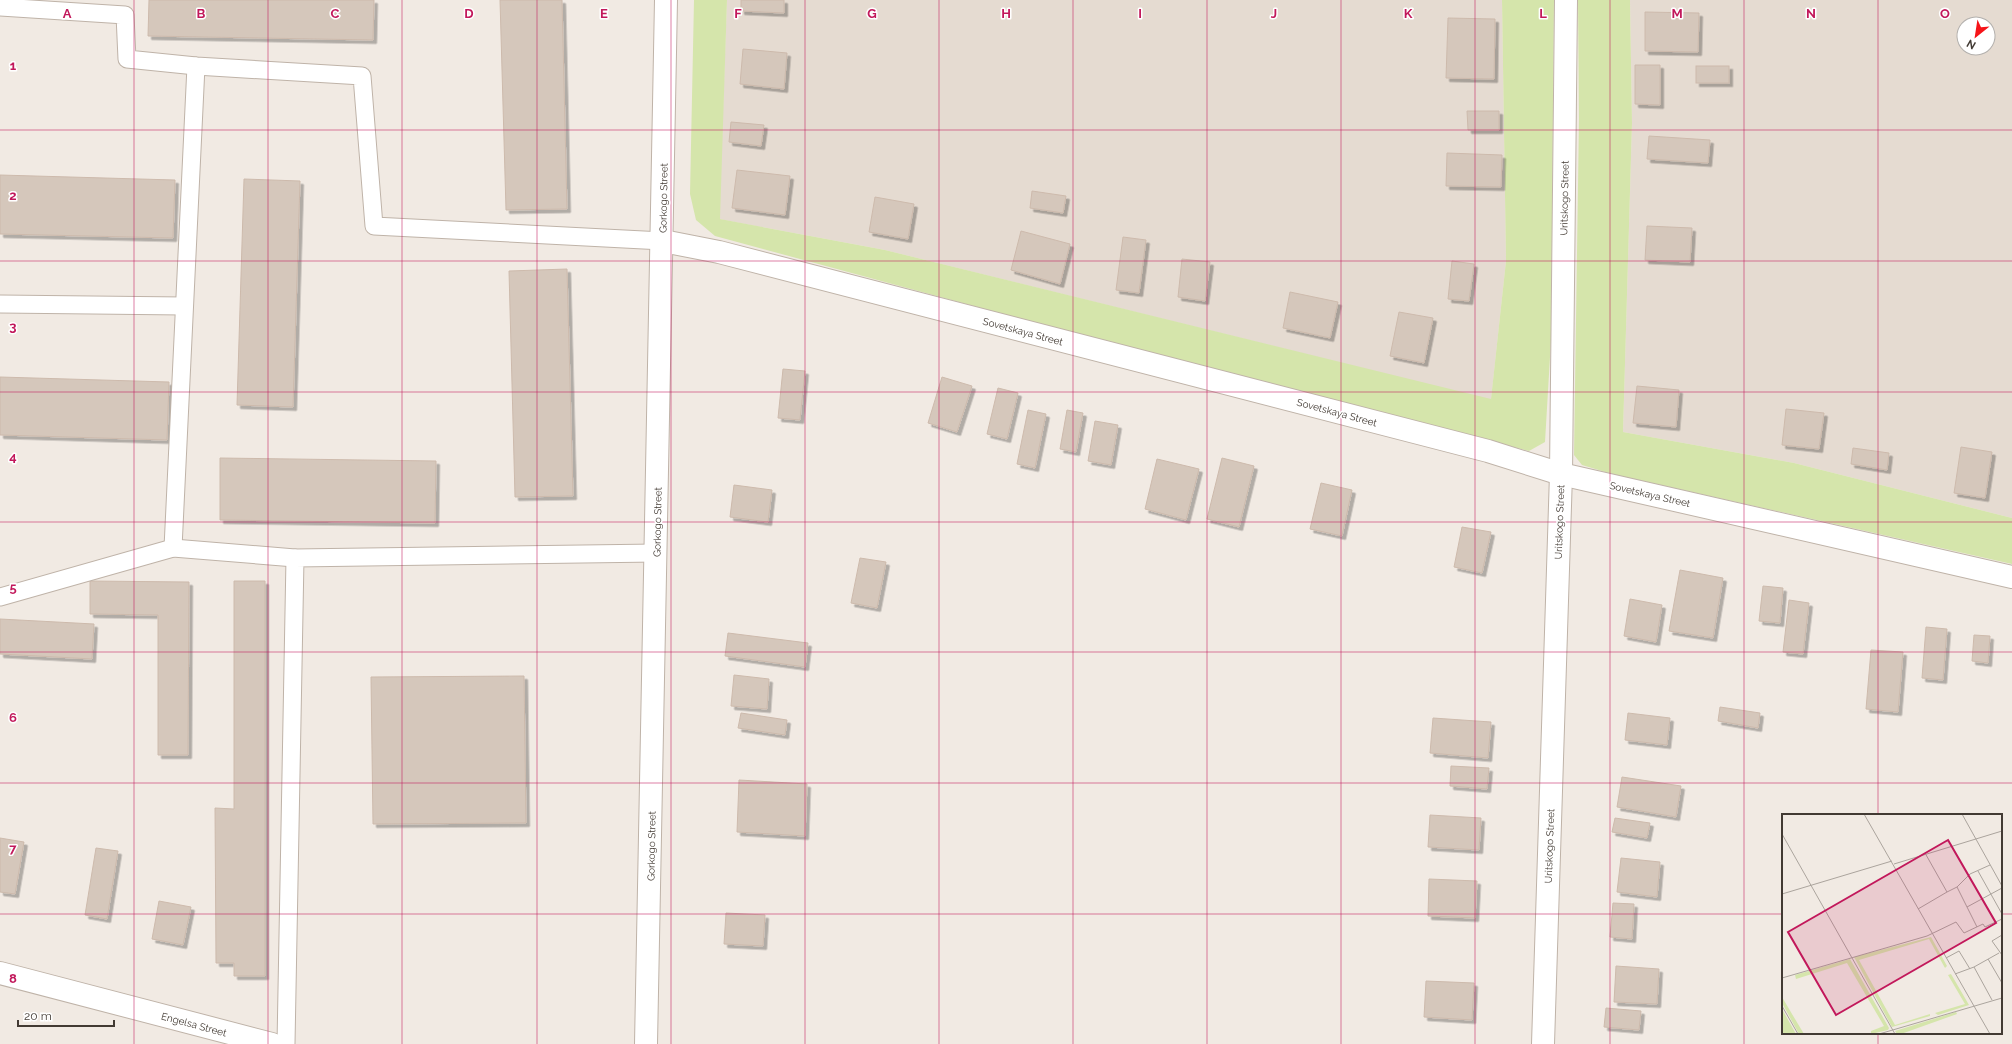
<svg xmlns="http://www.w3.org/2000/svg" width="2012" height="1044" viewBox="0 0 2012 1044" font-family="Raleway,sans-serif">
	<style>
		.residential { fill: #e5dbd1; fill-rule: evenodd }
		.green { fill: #d5e5ab }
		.building { fill: #d5c7bb; stroke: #cdbaac; filter: url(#shadow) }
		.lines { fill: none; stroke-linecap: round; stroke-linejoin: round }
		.service-casing { stroke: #bfb3a8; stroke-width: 19 }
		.minor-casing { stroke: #bfb3a8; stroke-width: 24 }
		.tertiary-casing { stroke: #bfb3a8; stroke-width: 24 }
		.service { stroke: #fff; stroke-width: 17 }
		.minor { stroke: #fff; stroke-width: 22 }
		.tertiary { stroke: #fff; stroke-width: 22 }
		.grid { fill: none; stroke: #c2185b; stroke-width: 1; stroke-opacity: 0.55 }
		.labels { text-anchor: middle; stroke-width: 3; stroke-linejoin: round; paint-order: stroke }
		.street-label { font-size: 10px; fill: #423a33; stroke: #fff }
		.inset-road { fill: none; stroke: #aba49d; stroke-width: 1 }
		.view { fill: #c2185b; fill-opacity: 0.15; stroke: #c2185b; stroke-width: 2 }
		.inset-edge { fill: none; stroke: #423a33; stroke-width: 2 }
		.grid-label { font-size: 13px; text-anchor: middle; font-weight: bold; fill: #c2185b; stroke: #fff; stroke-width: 3; stroke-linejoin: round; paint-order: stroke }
	</style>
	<defs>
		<filter id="shadow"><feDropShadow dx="3.5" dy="3.5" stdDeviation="0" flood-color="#0004"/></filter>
	</defs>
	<rect width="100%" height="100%" fill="#f1eae3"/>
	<g class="residential">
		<polygon points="727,0 1502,0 1506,261 1491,400 885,250 719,219"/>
		<path d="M 1630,0 L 2012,0 L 2012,518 L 1794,463 L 1623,432 L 1632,123 ZM 1964,24 L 1988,24 L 1988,48 L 1964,48 Z"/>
	</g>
	<g class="green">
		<polygon points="694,0 727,0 720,219 885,250 1491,399 1506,261 1502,0 1554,0 1551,340 1545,442 1529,451 1018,318 715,236 696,220 690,194"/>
		<polygon points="1578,0 1630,0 1632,123 1623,432 1794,463 2012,518 2012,564 1612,474 1582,465 1574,455 1579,119"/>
	</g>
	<g class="building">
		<polygon points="149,0 374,0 373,40 148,36"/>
		<polygon points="500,0 562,0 567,209 506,210"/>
		<polygon points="741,0 784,0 784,13 741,11"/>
		<polygon points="1645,12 1699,13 1698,52 1645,51"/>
		<polygon points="1448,18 1495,19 1494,79 1446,78"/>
		<polygon points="743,49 787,53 784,89 740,84"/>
		<polygon points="1635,65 1660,65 1660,105 1635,104"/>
		<rect x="1696" y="66" width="33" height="17"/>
		<polygon points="1467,111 1499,111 1499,130 1468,130"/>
		<polygon points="731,122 764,125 761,146 729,142"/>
		<polygon points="1649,136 1710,140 1708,163 1647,159"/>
		<polygon points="1447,153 1502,155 1501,187 1446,186"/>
		<polygon points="737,170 790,176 785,215 732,208"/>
		<polygon points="0,175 175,180 173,238 0,234"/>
		<polygon points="244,179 300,181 293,407 237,405"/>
		<polygon points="1032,191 1066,196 1063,213 1030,208"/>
		<polygon points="875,197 914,204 908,239 869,232"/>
		<polygon points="1647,226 1692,228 1690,262 1645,260"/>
		<polygon points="1021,231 1070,244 1060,284 1011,270"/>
		<polygon points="1123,237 1146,240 1139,293 1116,290"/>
		<polygon points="1182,259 1210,262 1205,301 1178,297"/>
		<polygon points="1452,261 1474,264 1469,301 1448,299"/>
		<polygon points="567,269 573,496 515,497 509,271"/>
		<polygon points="1290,292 1338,302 1330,338 1283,328"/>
		<polygon points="1399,312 1433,318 1424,363 1390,356"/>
		<polygon points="783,369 805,371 800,420 778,418"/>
		<polygon points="0,377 169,382 167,440 0,435"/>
		<polygon points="942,377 972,386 957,432 928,423"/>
		<polygon points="1637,386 1679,390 1676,427 1633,423"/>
		<polygon points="998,388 1018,393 1007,439 987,434"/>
		<polygon points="1786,409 1824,413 1819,449 1782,445"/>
		<polygon points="1028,410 1046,414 1035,468 1017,464"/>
		<polygon points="1067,410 1083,413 1076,452 1060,449"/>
		<polygon points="1095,421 1118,425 1111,465 1088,461"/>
		<polygon points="1961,447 1992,452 1985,498 1954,493"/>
		<polygon points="1853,448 1889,453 1887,470 1851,464"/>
		<polygon points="220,458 436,461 435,523 220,520"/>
		<polygon points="1222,458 1254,466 1239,527 1207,519"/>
		<polygon points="1157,459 1199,469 1186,520 1145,509"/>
		<polygon points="1321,483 1352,490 1342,536 1310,529"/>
		<polygon points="734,485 772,490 768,522 730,517"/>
		<polygon points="1462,527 1491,532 1482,573 1454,567"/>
		<polygon points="860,558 886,562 877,608 851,603"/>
		<polygon points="1680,570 1723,578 1713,638 1669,631"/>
		<polygon points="90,581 189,582 188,755 158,755 158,615 90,614"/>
		<polygon points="234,581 265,581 265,976 234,976 234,963 216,963 215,808 234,809"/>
		<polygon points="1763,586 1783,588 1780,623 1759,621"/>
		<polygon points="1630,599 1662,605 1656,642 1624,636"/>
		<polygon points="1789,600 1809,603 1803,654 1783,652"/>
		<polygon points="0,619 94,624 92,659 0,654"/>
		<polygon points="1926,627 1947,629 1943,680 1922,678"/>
		<polygon points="728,633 808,643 805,667 725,656"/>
		<polygon points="1974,635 1990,636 1988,663 1972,661"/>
		<polygon points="1871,650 1903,652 1898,712 1866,709"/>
		<polygon points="734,675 769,679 767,709 731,706"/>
		<polygon points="524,676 526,823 373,824 371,677"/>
		<polygon points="1720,707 1760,713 1758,728 1718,721"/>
		<polygon points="741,713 787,720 785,735 738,728"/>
		<polygon points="1628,713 1670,718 1667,745 1625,740"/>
		<polygon points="1433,718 1491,722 1488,758 1430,753"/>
		<polygon points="1451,766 1489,768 1487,789 1450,786"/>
		<polygon points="1622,777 1681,786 1676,817 1617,807"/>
		<polygon points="739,780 807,784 805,836 737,832"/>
		<polygon points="1430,815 1481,818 1479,850 1428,847"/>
		<polygon points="1615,818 1650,823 1647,838 1612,832"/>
		<polygon points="0,838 24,842 15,894 0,892"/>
		<polygon points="96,848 118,851 107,919 85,915"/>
		<polygon points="1621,858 1660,862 1657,897 1617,892"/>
		<polygon points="1429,879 1477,881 1475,918 1428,916"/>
		<polygon points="159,901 191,907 183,945 152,939"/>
		<polygon points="1613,903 1634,904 1632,939 1610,937"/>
		<polygon points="726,913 765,915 763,946 724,944"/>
		<polygon points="1616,966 1659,969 1657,1004 1614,1002"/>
		<polygon points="1426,981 1474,983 1472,1020 1424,1017"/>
		<polygon points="1606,1008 1641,1011 1639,1030 1604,1027"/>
	</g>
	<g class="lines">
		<defs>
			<g id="service">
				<polyline points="0,7 125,15 127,59 196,66 362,76 374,226 663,241"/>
				<polyline points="0,304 184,306"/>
				<polyline points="173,548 196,66"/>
				<polyline points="0,597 173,548 295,558"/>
				<polyline points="286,1044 295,558 657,553"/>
			</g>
			<g id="minor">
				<polyline points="663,241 719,252 1488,451 1561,474 2012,577"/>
				<polyline points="0,973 272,1044"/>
				<polyline points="1543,1044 1561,474 1566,0"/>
			</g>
			<polyline id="tertiary" points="646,1044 666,0"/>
		</defs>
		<use href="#service" class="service-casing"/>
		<use href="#minor" class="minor-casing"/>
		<use href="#tertiary" class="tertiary-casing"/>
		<use href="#service" class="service"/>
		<use href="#minor" class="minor"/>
		<use href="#tertiary" class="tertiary"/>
	</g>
	<path class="grid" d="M 134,0 L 134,1044M 268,0 L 268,1044M 402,0 L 402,1044M 537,0 L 537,1044M 671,0 L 671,1044M 805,0 L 805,1044M 939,0 L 939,1044M 1073,0 L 1073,1044M 1207,0 L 1207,1044M 1341,0 L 1341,1044M 1475,0 L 1475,1044M 1610,0 L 1610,1044M 1744,0 L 1744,1044M 1878,0 L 1878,815M 0,130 L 2012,130M 0,261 L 2012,261M 0,392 L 2012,392M 0,522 L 2012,522M 0,652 L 2012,652M 0,783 L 2012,783M 0,914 L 1783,914M 2001,914 L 2012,914M 1878,1033 L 1878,1044"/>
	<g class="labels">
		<g class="street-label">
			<text transform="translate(663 198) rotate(-89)" y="4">Gorkogo Street</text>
			<text transform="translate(1564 198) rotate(-89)" y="4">Uritskogo Street</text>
			<text transform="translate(1023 331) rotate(15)" y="4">Sovetskaya Street</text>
			<text transform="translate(1337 412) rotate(15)" y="4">Sovetskaya Street</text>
			<text transform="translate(1650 494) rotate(13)" y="4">Sovetskaya Street</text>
			<text transform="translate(657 522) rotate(-89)" y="4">Gorkogo Street</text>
			<text transform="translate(1559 522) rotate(-88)" y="4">Uritskogo Street</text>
			<text transform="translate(651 846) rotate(-89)" y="4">Gorkogo Street</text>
			<text transform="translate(1549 846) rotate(-88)" y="4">Uritskogo Street</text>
			<text transform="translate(194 1024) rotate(15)" y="4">Engelsa Street</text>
		</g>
	</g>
	<g transform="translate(1782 814)">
		<rect width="220" height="220" fill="#f1eae3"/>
		<path d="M 149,123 L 165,152 L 163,154 L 147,125 L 77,146 L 113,211 L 148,200 L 148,202 L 110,213 L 72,143 ZM 68,145 L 107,214 L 106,216 L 89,220 L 89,217 L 102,212 L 65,149 L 14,165 L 13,161 ZM 169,160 L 187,191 L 156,201 L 153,199 L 183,190 L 166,161 ZM 0,183 L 10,200 L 22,220 L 17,220 L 0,189 ZM 0,195 L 14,220 L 0,220 ZM 174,198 L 175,200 L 119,220 L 115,220 L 113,217 Z" fill="#d5e5ab"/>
		<path class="inset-road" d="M 82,0 L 208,220M 180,0 L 220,72M 0,20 L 113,220M 112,50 L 220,17M 196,57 L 220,100M 175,73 L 195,113M 165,78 L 175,73 L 188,60 L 208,51M 0,80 L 110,47M 185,93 L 220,74M 136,95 L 165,78 L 143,39M 220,121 L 210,127 L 220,141M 164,144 L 177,137 L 188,155M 206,145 L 220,169M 192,153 L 210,186M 173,160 L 192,153 L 217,139M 0,164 L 145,122 L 174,108 L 182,119 L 201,110 L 203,113 L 220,105M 0,192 L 16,220M 97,220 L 220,184"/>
		<path class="view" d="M 166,26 L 214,109 L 54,201 L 6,118 Z"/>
		<rect width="220" height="220" class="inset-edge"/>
	</g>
	<g class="grid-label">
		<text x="67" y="18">A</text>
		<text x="201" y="18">B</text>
		<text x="335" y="18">C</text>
		<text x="469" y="18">D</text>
		<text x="604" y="18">E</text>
		<text x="738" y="18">F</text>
		<text x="872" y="18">G</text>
		<text x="1006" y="18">H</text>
		<text x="1140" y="18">I</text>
		<text x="1274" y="18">J</text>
		<text x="1408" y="18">K</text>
		<text x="1543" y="18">L</text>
		<text x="1677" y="18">M</text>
		<text x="1811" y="18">N</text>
		<text x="1945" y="18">O</text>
		<text x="13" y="70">1</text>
		<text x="13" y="200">2</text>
		<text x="13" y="331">3</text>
		<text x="13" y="461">4</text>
		<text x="13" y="592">5</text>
		<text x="13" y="722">6</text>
		<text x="13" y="853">7</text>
		<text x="13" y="983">8</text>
	</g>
	<g transform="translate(1976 36) rotate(210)"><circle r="19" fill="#ffffff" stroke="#b3b0ad"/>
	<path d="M0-3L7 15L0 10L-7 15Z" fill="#f61419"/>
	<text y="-6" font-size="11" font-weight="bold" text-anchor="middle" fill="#423a33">N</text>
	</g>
	<path d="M18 1020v6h96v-6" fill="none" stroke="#423a33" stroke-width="2"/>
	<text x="24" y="1020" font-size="12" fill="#423a33" stroke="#ffffff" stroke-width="3" paint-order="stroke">20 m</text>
</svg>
